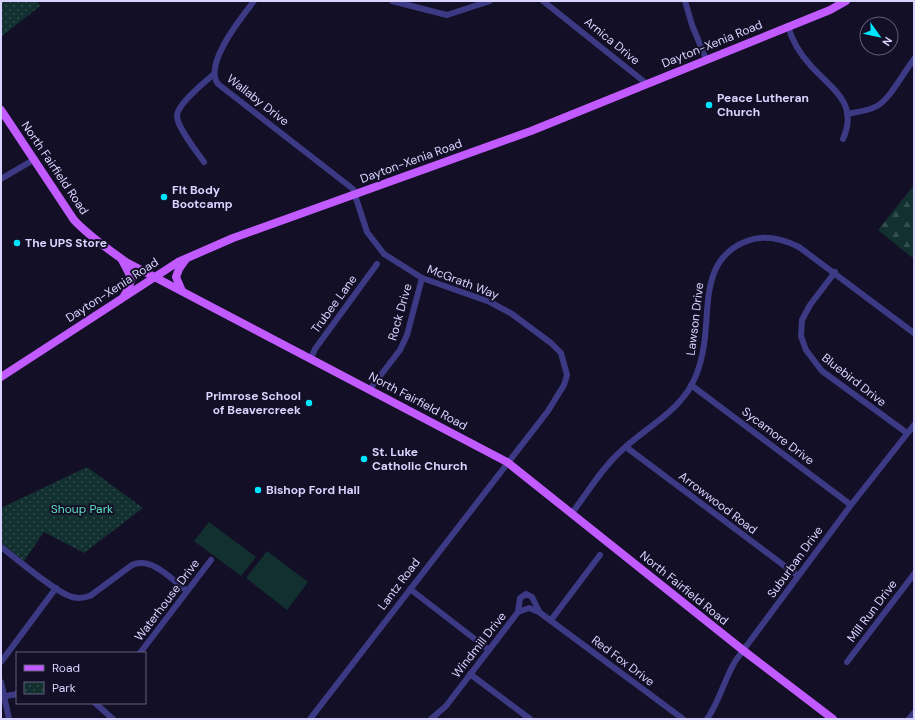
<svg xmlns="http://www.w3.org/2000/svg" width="915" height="720" viewBox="0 0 915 720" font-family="'DM Sans',sans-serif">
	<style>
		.forest { fill: url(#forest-firs) }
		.park { fill: url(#park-dots) }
		.garden { fill: #12302f }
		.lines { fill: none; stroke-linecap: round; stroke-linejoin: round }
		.minor { stroke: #3d3a85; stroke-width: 6 }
		.major { stroke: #c25bff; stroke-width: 8 }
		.poi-dot { fill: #00e5ff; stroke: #130f26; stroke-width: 1.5 }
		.labels { text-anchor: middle; stroke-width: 4; stroke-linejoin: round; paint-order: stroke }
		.street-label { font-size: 12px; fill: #d9d4ff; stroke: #130f26 }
		.poi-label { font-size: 12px; font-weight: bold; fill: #d9d4ff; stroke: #130f26; text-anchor: start }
		.park-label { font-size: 12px; fill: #5fe0c0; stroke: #130f26 }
	</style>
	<defs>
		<pattern id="forest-firs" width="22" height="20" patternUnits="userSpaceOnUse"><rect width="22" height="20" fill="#12302f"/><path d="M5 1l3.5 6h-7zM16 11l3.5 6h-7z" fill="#344d4e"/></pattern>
		<pattern id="park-dots" width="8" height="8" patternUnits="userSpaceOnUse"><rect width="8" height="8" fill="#12302f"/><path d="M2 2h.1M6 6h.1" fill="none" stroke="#344d4e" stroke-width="1.8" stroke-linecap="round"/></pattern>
	</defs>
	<rect width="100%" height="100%" fill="#130f26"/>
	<polygon class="forest" points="914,185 914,259 878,230"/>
	<g class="park">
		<polygon points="1,1 37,1 40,6 1,37"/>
		<polygon points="87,467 143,508 84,553 44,532 24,561 1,543 1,508"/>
	</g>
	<g class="garden">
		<polygon points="209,522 256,557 241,576 194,541"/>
		<polygon points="267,551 308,582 287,610 246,578"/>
	</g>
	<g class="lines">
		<g class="minor">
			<path d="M 254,1 C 242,17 203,64 218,84 L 353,189 L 367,232 L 384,254 L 422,278 L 490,302 L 512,314 L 551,343 L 561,353 L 567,375 L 564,385 L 548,411 L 310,719"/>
			<polyline points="392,1 447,15 490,1"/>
			<polyline points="543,1 647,84"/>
			<polyline points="685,1 692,25 706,59"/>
			<path d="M 788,26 C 792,41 801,55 811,66 C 832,89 859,103 843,139"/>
			<path d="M 847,114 C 857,112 868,111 877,106 C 890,99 904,72 914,59"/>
			<path d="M 204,162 C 197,152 177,127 177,116 C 177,104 205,82 214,74"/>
			<polyline points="1,179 35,159"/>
			<polyline points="835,272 810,305 802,320 801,336 806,350 822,371 907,433"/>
			<polyline points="311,358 315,349 377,264"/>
			<polyline points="691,385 851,505"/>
			<polyline points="370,389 400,350 407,335 422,278"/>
			<polyline points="626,447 798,576"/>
			<path d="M 572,513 C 588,492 602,468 621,451 C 644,429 669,418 688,391 C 699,374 703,356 705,337 C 709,300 704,257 747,241 C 765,234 783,239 799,247 L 914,333"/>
			<path d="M 1,547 C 17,559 56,593 72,597 C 79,599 84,598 90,596 L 132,565 C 152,556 172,580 187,591"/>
			<polyline points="410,589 489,650"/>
			<polyline points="518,612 520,598 526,594 532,597 539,611"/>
			<polyline points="551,620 600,555"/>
			<polyline points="140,653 211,560"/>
			<polyline points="1,662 56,588"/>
			<polyline points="847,662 914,574"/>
			<polyline points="470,674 530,719"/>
			<polyline points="1,682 9,719"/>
			<polyline points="1,697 17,694"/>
			<polyline points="95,703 113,719"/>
			<polyline points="431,719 446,706 518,612 529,608 539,612 683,719"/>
			<path d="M 707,719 C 720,701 724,679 736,660 L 851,505 L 914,425"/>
			<polyline points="909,719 914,713"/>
		</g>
		<g class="major">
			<path d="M 1,110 L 74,220 C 90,237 108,249 126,262 L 507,462 L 744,651 L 833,719"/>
			<path d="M 122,260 C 131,278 135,278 124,296"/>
			<polyline points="182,291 176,277 179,269 186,259"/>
			<polyline points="1,377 178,262 233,238 531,131 830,10 846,1"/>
		</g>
	</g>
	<g class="poi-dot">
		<circle cx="709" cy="105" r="4"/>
		<circle cx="164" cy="197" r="4"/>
		<circle cx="17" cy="243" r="4"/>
		<circle cx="309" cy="403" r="4"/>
		<circle cx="364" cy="459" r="4"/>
		<circle cx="258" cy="490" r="4"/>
	</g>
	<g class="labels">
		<g class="street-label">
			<text transform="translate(612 41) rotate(39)" y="4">Arnica Drive</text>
			<text transform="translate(712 44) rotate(-22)" y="4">Dayton-Xenia Road</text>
			<text transform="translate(258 100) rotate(38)" y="4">Wallaby Drive</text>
			<text transform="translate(411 161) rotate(-20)" y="4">Dayton-Xenia Road</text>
			<text transform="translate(55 168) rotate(56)" y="4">North Fairfield Road</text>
			<text transform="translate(463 282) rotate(21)" y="4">McGrath Way</text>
			<text transform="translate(112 290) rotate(-33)" y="4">Dayton-Xenia Road</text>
			<text transform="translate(334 304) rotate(-54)" y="4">Trubee Lane</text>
			<text transform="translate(400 312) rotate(-74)" y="4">Rock Drive</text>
			<text transform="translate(695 319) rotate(-83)" y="4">Lawson Drive</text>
			<text transform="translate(854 380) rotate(38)" y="4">Bluebird Drive</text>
			<text transform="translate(418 401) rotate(28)" y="4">North Fairfield Road</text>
			<text transform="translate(778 436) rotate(37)" y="4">Sycamore Drive</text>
			<text transform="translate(718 503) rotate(37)" y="4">Arrowwood Road</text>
			<text transform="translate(795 562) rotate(-54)" y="4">Suburban Drive</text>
			<text transform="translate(399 584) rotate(-53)" y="4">Lantz Road</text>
			<text transform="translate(684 588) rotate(39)" y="4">North Fairfield Road</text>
			<text transform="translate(167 600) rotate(-53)" y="4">Waterhouse Drive</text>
			<text transform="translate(872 611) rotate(-53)" y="4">Mill Run Drive</text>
			<text transform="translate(479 645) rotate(-52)" y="4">Windmill Drive</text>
			<text transform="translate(623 661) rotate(37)" y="4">Red Fox Drive</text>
		</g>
		<g class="poi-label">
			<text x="717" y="102">Peace Lutheran<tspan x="717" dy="14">Church</tspan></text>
			<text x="172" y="194">FIt Body<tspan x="172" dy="14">Bootcamp</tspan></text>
			<text x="25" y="247">The UPS Store</text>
			<text x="301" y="400" text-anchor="end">Primrose School<tspan x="301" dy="14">of Beavercreek</tspan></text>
			<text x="372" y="456">St. Luke<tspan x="372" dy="14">Catholic Church</tspan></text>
			<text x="266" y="494">Bishop Ford Hall</text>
		</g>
		<g class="park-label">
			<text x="82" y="513">Shoup Park</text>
		</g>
	</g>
	<rect width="915" height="720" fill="none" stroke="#d9d4ff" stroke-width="4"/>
	<rect x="16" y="652" width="130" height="52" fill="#130f26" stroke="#625e7d"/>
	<rect x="24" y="665" width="20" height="6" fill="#c25bff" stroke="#625e7d"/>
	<text x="52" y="672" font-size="12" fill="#d9d4ff">Road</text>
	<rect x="24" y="682" width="20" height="12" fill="url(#park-dots)" stroke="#625e7d"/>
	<text x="52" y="692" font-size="12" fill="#d9d4ff">Park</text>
	<g transform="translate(879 36) rotate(123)"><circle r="19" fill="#130f26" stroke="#625e7d"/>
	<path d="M0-3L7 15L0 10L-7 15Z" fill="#00e5ff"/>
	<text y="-6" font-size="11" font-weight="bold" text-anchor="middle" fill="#d9d4ff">N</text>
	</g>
</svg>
